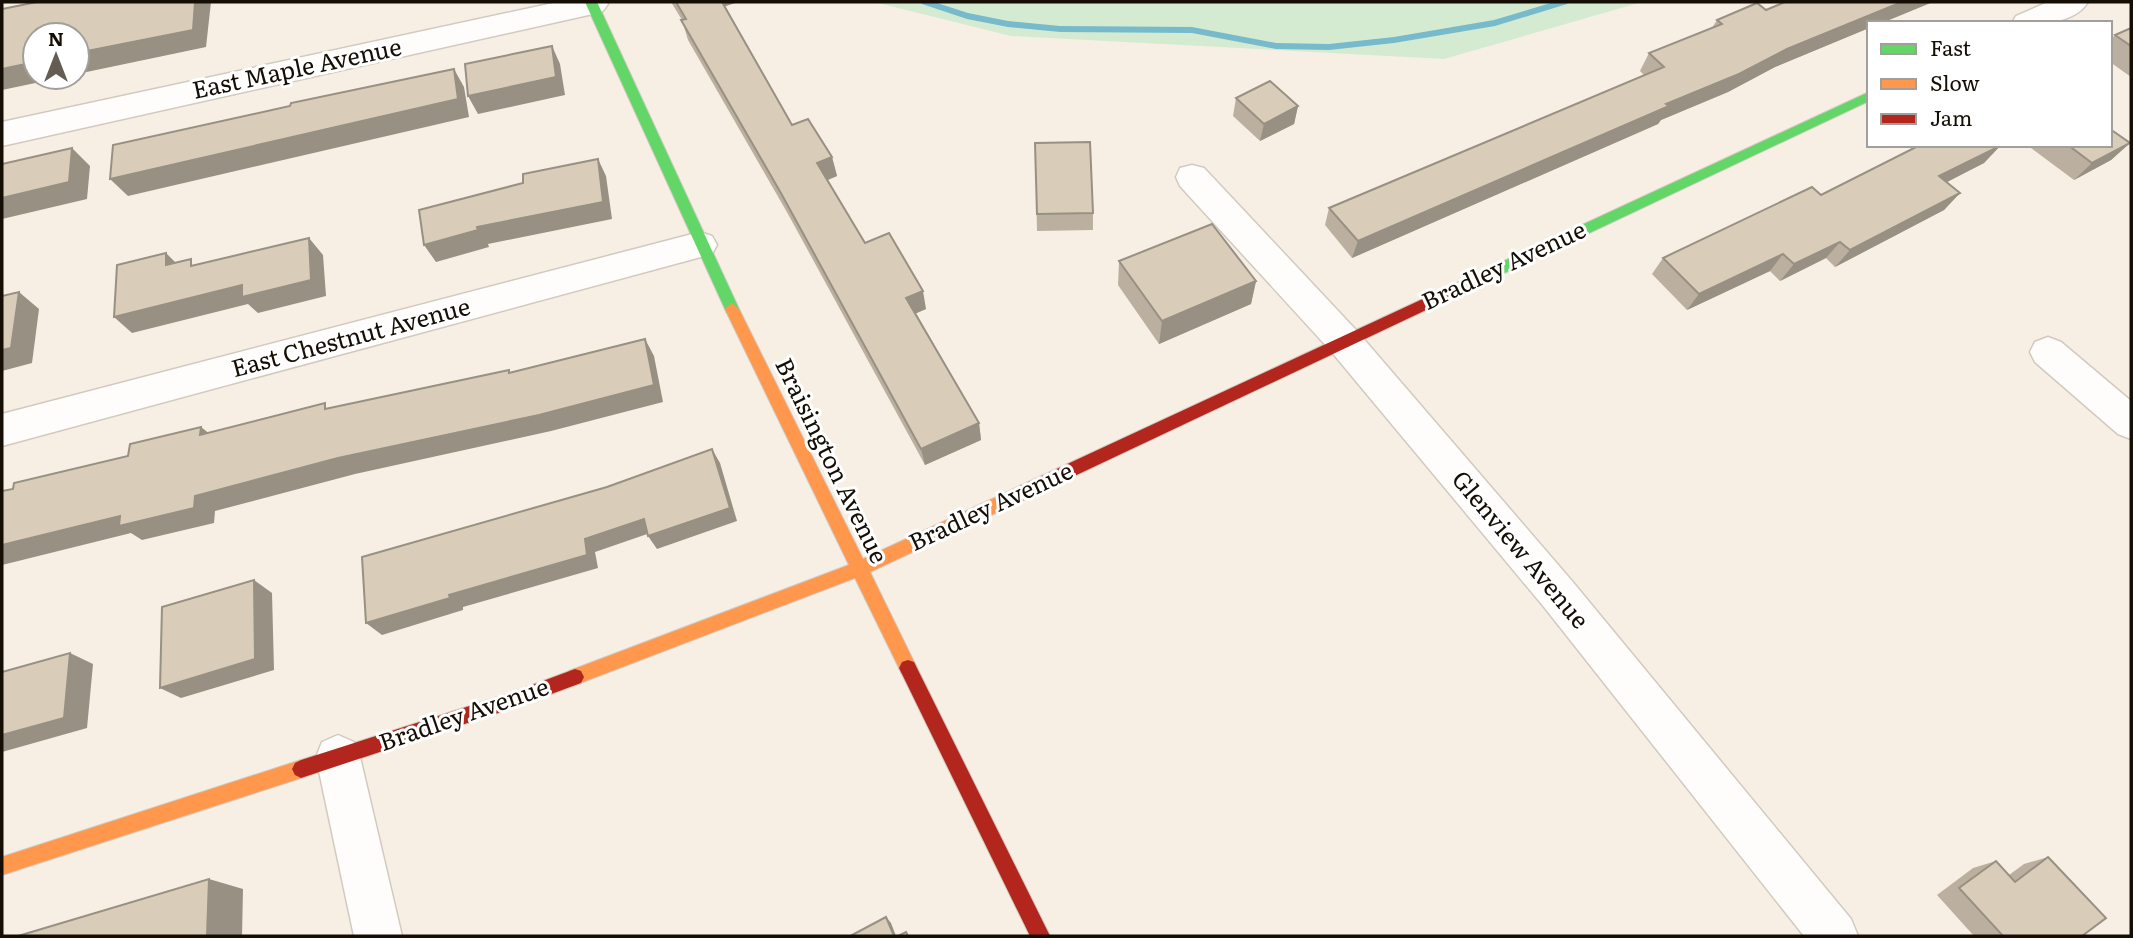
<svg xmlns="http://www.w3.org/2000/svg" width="2133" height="938" viewBox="0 0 2133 938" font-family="Literata,serif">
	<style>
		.green { fill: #d4ebd1 }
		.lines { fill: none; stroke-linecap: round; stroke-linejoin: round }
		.stream { fill: #76bacb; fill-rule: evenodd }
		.street-casing { stroke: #d1cac0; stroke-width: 3 }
		.fast-casing { stroke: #d1cac0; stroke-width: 2 }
		.slow-casing { stroke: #d1cac0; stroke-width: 2 }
		.jam-casing { stroke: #d1cac0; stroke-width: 2 }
		.street { fill: #fefdfb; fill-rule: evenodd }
		.fast { fill: #63d668; fill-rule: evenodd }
		.slow { fill: #ff974d; fill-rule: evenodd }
		.jam { fill: #b3261e; fill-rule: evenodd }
		.wall { fill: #bbb0a0 }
		.shaded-wall { fill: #989082 }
		.building { fill: #d9cdba; stroke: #989082; stroke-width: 2 }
		.labels { text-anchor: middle; stroke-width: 6; stroke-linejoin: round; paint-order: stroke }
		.street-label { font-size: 24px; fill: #140e05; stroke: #fff }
	</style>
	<rect width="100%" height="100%" fill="#f7efe3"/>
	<polygon class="green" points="874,2 1642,2 1444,59 1011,36"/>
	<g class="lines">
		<polygon class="stream" points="920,2 934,2 968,13 1008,21 1060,26 1192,27 1276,43 1329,44 1394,37 1494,20 1554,2 1569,2 1567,4 1495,26 1394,43 1329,50 1276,49 1192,33 1060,32 1008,27 967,19 922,4"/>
		<defs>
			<g id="street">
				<polygon points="558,2 606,2 608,4 603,11 593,14 2,146 2,122"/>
				<path d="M 2048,2 L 2088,2 C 2073,26 2037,23 2012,23 L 2016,16 Z"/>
				<polygon points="1192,165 1204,168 1356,330 1572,581 1851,919 1858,936 1804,936 1544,607 1330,350 1180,186 1176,177 1180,168"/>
				<polygon points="700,232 712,236 717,245 712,254 2,446 2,414"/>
				<polygon points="2048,337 2061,342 2131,401 2131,439 2118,434 2035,362 2030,352 2035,342"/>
				<polygon points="338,735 354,742 360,757 402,936 354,936 316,757 322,742"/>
			</g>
			<g id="fast">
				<polygon points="585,2 597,2 739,309 737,313 727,313 725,309"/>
				<polygon points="1869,92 1869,101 1460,294 1455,296 1448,290 1450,286"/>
			</g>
			<g id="slow">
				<polygon points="732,303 739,309 863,559 1020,486 1026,484 1032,486 1034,491 1032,496 870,572 914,662 917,668 914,674 908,676 902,674 855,578 575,685 569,683 566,677 569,671 849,565 725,309"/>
				<polygon points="301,760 307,763 310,769 307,775 301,778 2,875 2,857"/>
			</g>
			<g id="jam">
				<polygon points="1455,284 1460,286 1462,290 1460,294 1032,496 1026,498 1020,496 1018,491 1020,486"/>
				<polygon points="908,660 914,662 1050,936 1030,936 902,674 899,668 902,662"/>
				<polygon points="575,669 581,671 584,677 581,683 516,707 301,778 295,775 292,769 295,763 301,760 516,691"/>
			</g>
		</defs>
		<use href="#street" class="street-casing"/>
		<use href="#fast" class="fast-casing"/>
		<use href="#slow" class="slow-casing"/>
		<use href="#jam" class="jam-casing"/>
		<use href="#street" class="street"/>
		<use href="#fast" class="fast"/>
		<use href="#slow" class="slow"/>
		<use href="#jam" class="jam"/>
	</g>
	<g class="wall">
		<polygon points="671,2 738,2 725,6 792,125 832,157 837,176 828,180 865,243 926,309 916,313 979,423 981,440 925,465 788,214 688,40 682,20"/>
		<polygon points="1766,10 1869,23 1869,28 1775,67 1728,92 1661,120 1658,124 1352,258 1325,225 1329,208 1644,75 1640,71 1649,53 1712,28 1717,20"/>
		<polygon points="2131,28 2131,77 2110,62 2110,40 2115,35"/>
		<polygon points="1236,98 1298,106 1294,124 1260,141 1233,116"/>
		<polygon points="1035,143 1093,213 1093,230 1037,231"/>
		<polygon points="2130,143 2111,160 2074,180 2027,145 2110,145"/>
		<polygon points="1914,145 2000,146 1984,163 1946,182 1960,193 1944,210 1835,267 1826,258 1780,281 1770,271 1687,310 1652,274 1663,258 1821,195 1910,150"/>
		<polygon points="1119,261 1256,281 1251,304 1159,344 1118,285"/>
		<polygon points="2048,857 2082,936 1974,936 1937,895 1973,868 1996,861 2009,875 2024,864"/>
	</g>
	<g class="shaded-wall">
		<polygon points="195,2 211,2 206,47 77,74 77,53"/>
		<polygon points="719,2 738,2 720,8"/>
		<polygon points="1902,2 1933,2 1882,23 1869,23 1869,28 1775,67 1728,92 1661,120 1658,124 1352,258 1358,241 1787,49"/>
		<polygon points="552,46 560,64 565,95 478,114 468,96"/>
		<polygon points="35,62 35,77 64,77 2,90 2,69"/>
		<polygon points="454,69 464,87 469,117 128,196 110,179"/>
		<polygon points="1298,106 1294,124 1260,141 1264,124"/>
		<polygon points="2130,143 2111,160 2074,180 2092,163"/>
		<polygon points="2000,146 1984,163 1924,194 1939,176"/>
		<polygon points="72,148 90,166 87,199 2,219 2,198"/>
		<polygon points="832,157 837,176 822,182 817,163"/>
		<polygon points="598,159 606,176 612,219 488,244 489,247 436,262 424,245 477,227"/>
		<polygon points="1960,193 1944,210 1835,267 1850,250"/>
		<polygon points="309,238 323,255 326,296 258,313 248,304 132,333 114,317"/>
		<polygon points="1840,242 1826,258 1780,281 1794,264"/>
		<polygon points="166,253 183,270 166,265"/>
		<polygon points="1783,254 1770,271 1687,310 1699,294"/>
		<polygon points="1256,281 1251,304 1159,344 1162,321"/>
		<polygon points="923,291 926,309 910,316 906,298"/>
		<polygon points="19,292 39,309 32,363 2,371 2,350"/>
		<polygon points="645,339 654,356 663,402 551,431 355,474 215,511 214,523 142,540 131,533 2,565 2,545 195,496"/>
		<polygon points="979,423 981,440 925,465 921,449"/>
		<polygon points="201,427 221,443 200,435"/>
		<polygon points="712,449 720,463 737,521 657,549 648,536"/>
		<polygon points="644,519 653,532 595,552 598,568 463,607 463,610 382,635 366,623 449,595 585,539"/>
		<polygon points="254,580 272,593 274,670 181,698 160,688"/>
		<polygon points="70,653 93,664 87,728 2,752 2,735"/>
		<polygon points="209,879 243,889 242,936 207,936"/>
		<polygon points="886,917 891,923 896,936 894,936"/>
	</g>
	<g class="building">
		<polygon points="37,2 195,2 193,30 77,53 77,35 35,35 35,62 2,69 2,9"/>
		<polygon points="676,2 722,2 792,125 808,119 832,157 817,163 865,243 889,233 923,291 906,298 979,423 921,449 782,195 681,20 686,19"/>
		<polygon points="1785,2 1902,2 1787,49 1739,74 1666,104 1669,106 1358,241 1329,208 1664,67 1649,53 1722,24 1717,20 1757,3 1766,10"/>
		<polygon points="2131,28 2131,46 2115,35"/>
		<polygon points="552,46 556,77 468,96 465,64"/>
		<polygon points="454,69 458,99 110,179 113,145 290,106 291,103"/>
		<polygon points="1270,81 1298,106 1264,124 1236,98"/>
		<polygon points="2110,129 2130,143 2092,163 2068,145 2110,145"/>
		<polygon points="1090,142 1093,213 1037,214 1035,143"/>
		<polygon points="1920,145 2000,146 1939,176 1960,193 1850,250 1840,242 1794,264 1783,254 1699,294 1663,258 1812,187 1821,195"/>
		<polygon points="72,148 69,182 2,198 2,164"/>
		<polygon points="598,159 603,202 477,227 478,230 424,245 419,210 523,183 523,174"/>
		<polygon points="1212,224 1256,281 1162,321 1119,261"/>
		<polygon points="309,238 311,280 242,297 242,285 114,317 117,265 166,253 166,265 191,259 191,266"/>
		<polygon points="19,292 11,348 2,350 2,296"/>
		<polygon points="645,339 654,385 539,415 338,458 195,496 194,508 119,526 120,516 2,545 2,491 13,489 14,483 128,456 130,444 201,427 200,435 325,403 325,409 509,370 509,373"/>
		<polygon points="712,449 730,508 648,536 644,519 585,539 587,555 449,595 450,598 366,623 362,557 607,487"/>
		<polygon points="254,580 255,659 160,688 162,607"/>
		<polygon points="70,653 64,718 2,735 2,672"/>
		<polygon points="2048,857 2106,918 2082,936 2003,936 1959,888 1996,861 2015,882"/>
		<polygon points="209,879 207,936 18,936"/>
		<polygon points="886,917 894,936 853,936 852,935"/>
		<polygon points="906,932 908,936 898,936"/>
	</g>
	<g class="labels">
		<g class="street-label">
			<text transform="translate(297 69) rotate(-12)" y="8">East Maple Avenue</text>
			<text transform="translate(1504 266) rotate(-25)" y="8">Bradley Avenue</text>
			<text transform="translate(351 338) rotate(-15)" y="8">East Chestnut Avenue</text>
			<text transform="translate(831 461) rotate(64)" y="8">Braisington Avenue</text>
			<text transform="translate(991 507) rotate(-25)" y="8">Bradley Avenue</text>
			<text transform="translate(1520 550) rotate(50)" y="8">Glenview Avenue</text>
			<text transform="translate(464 715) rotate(-19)" y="8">Bradley Avenue</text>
		</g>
	</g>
	<rect width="2133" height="938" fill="none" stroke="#140e05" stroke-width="7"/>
	<rect x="1867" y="21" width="245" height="126" fill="#ffffff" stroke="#a19f9b" stroke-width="2"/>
	<rect x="1881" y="44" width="35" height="10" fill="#63d668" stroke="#a19f9b" stroke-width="2"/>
	<text x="1930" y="56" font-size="21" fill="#140e05">Fast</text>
	<rect x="1881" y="79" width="35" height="10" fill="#ff974d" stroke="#a19f9b" stroke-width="2"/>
	<text x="1930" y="91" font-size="21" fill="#140e05">Slow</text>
	<rect x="1881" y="114" width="35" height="10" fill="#b3261e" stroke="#a19f9b" stroke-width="2"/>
	<text x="1930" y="126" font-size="21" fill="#140e05">Jam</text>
	<g transform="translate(56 56)"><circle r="33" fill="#ffffff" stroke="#a19f9b" stroke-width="2"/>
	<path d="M0-5L12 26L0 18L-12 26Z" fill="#635d53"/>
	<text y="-10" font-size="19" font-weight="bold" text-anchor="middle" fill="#140e05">N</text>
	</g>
</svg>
